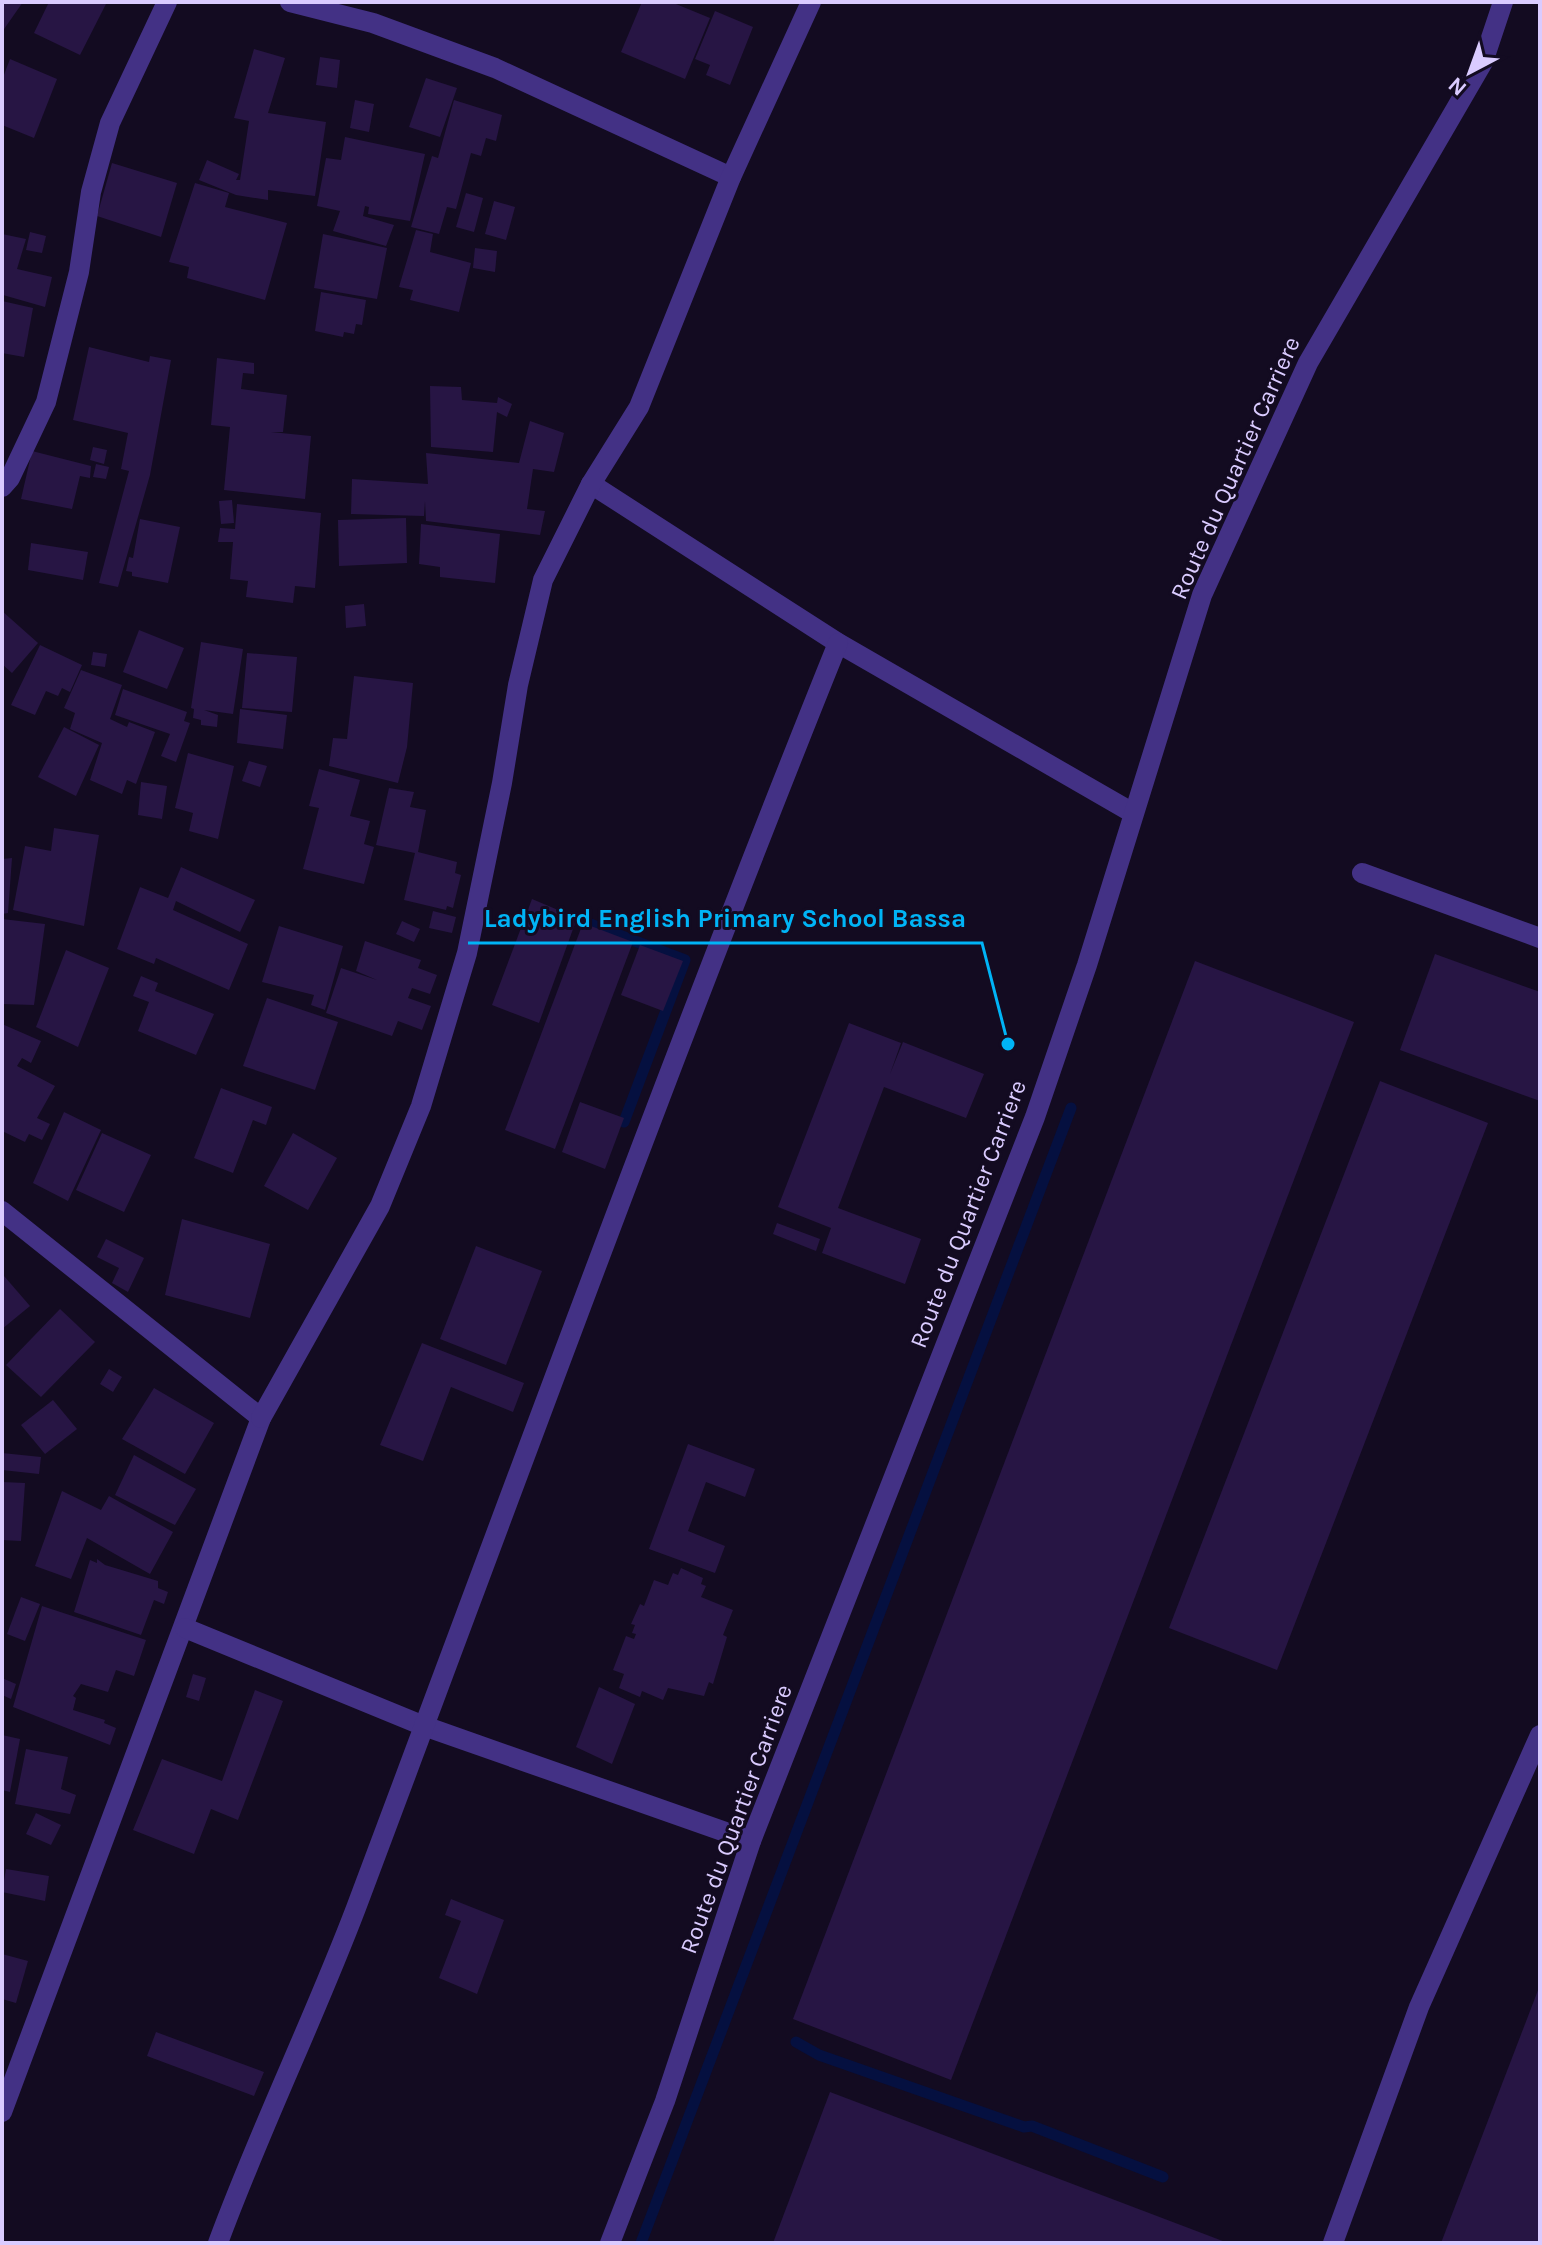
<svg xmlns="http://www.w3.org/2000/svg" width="1542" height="2245" viewBox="0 0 1542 2245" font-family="Karla,sans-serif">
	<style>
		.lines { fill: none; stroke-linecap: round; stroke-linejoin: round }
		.stream { stroke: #051040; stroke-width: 11 }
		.building { fill: #271544 }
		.service { stroke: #433185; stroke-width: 20 }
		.minor { stroke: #433185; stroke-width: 20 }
		.labels { text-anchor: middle; stroke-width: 6; stroke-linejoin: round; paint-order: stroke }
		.street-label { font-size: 24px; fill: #dacbff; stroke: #130b21 }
		.leader { fill: none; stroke: #00b4f6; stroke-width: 3 }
		.callout-dot { fill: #00b4f6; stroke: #130b21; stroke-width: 3 }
		.callout-label { font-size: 26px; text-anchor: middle; font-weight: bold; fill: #00b4f6; stroke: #130b21; stroke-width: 6; stroke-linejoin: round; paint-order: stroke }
	</style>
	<rect width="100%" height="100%" fill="#130b21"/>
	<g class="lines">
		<g class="stream">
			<polyline points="577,919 685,960 624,1122"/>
			<polyline points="796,2042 819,2055 1024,2127 1032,2126 1163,2177"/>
			<polyline points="641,2243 1071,1108"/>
		</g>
	</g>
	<g class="building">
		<polygon points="2,2 23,2 2,32"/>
		<polygon points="49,2 107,2 80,55 34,33"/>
		<polygon points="642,2 671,2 710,18 685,79 621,52"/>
		<polygon points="715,11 753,27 730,85 706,75 710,65 695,59"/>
		<polygon points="254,49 285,58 268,113 326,122 315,196 268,190 268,200 236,195 199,180 207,160 239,174 236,180 240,180 249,121 234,118"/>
		<polygon points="320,57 340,60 337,88 316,85"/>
		<polygon points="10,59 57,79 34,138 2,125 2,80"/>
		<polygon points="426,78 457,88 440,137 409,127"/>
		<polygon points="355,100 374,104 369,132 350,128"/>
		<polygon points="454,100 502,115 496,141 486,138 481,156 471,153 456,209 447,207 439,234 411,227 432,156 438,158"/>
		<polygon points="345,137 425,154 410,221 368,214 369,207 365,206 363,216 394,225 386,246 333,231 340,211 317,206 326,158 341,160"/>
		<polygon points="112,163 177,183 161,237 97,216"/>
		<polygon points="195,183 229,193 225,207 287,223 265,300 187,278 189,267 169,262"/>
		<polygon points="466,193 483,198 474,232 456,227"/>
		<polygon points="494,201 515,207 506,240 485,234"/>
		<polygon points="416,230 433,234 430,252 471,263 459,312 410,300 413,290 399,287"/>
		<polygon points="30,232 46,236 42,253 26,250"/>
		<polygon points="2,234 26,239 17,269 52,277 45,307 3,295"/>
		<polygon points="323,234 387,248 377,299 314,288"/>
		<polygon points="475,248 497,251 495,272 473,268"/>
		<polygon points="321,292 366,300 362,325 356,324 354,334 344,332 343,337 315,331"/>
		<polygon points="2,301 33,308 24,357 2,353"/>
		<polygon points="89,347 149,362 150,356 171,360 150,475 118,587 99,583 129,471 121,469 128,433 73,420"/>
		<polygon points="217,358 254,363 254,374 243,373 241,389 287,395 283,432 271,432 311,436 305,499 224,490 230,427 211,425"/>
		<polygon points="430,386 461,387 462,400 497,403 498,397 512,404 507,417 497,412 493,452 431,447"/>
		<polygon points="530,421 564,433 554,472 533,469 527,509 545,511 540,535 426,521 425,501 424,516 351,514 352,479 428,484 426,453 519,463"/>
		<polygon points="93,447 107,450 104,464 90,460"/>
		<polygon points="32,451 91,466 90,478 80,476 72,509 21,499"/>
		<polygon points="96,464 109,467 106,479 93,477"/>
		<polygon points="232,500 234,523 221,524 219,501"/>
		<polygon points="237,504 321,513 315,588 295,586 293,603 246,597 248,581 230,579 233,542 218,542 220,528 235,529"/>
		<polygon points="406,518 407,563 339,566 338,520"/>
		<polygon points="140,519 180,527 168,583 132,576 132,572 126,571 129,557 133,558"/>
		<polygon points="421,524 500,534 495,583 440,577 440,567 419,564"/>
		<polygon points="31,543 88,552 83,580 28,570"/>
		<polygon points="364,604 366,626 346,628 345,606"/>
		<polygon points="2,611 38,643 12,673 2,664"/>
		<polygon points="139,630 184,648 167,689 123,672"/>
		<polygon points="201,642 243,649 233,714 204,710 218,715 217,727 201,725 201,720 193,718 194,709 191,708"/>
		<polygon points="40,645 82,665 70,692 62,688 58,696 46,691 35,715 11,705"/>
		<polygon points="93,652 107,654 105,667 91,665"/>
		<polygon points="247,653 297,657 292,712 242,708"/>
		<polygon points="81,670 122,685 110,719 127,727 129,722 155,732 136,784 127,780 122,794 90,780 102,743 70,729 75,713 64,708"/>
		<polygon points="354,676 413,683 407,747 398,783 329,766 333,738 347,739"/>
		<polygon points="123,689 187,712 184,721 190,723 176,762 161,756 170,734 115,715"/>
		<polygon points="240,709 287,715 283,749 237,743"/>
		<polygon points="64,727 99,745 76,796 38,777"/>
		<polygon points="188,753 234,766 218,839 189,831 193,813 175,808"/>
		<polygon points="249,761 267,766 260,787 242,781"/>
		<polygon points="319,769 360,780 350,816 370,821 364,844 374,847 364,884 303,869 319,808 309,806"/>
		<polygon points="141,782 167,786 162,819 138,815"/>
		<polygon points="389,788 414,792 410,807 426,810 418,852 457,862 455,873 461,875 453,908 447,906 446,910 404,900 415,853 376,845"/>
		<polygon points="54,828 99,835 84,926 13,910 25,846 51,851"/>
		<polygon points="12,858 8,913 2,914 2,859"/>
		<polygon points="181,867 255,900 240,932 176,901 173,910 248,944 229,990 156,958 154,964 117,949 140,887 168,898"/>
		<polygon points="532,899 577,918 539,1023 492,1005"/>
		<polygon points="433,911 456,917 452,933 429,928"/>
		<polygon points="2,919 45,924 34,1005 2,1004"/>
		<polygon points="402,921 420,929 414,942 396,934"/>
		<polygon points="583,923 633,942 555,1149 505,1130"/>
		<polygon points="279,926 343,946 325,1010 311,1005 314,995 262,982"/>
		<polygon points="365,941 421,960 418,968 437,975 430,994 412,988 408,998 431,1006 422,1030 398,1021 392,1036 326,1013 341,968 377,980 356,971"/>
		<polygon points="640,945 683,961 663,1011 621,995"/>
		<polygon points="66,950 109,968 78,1047 36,1027"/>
		<polygon points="1435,954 1540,992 1540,1101 1400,1050"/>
		<polygon points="1195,961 1354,1022 951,2080 793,2019"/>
		<polygon points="141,976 158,983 155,991 214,1014 196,1055 138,1031 149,1002 133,996"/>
		<polygon points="267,998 338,1022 315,1090 243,1066"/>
		<polygon points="849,1023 901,1043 890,1074 903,1042 984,1074 966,1118 884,1087 838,1208 921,1239 905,1284 822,1253 831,1228 778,1207"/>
		<polygon points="2,1024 41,1041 31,1063 22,1058 17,1066 55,1086 37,1118 50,1124 42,1140 29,1134 25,1142 2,1131"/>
		<polygon points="1380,1081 1488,1123 1277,1670 1169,1628"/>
		<polygon points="221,1088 272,1107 266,1125 253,1120 233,1173 194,1158"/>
		<polygon points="580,1102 624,1118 605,1169 562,1152"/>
		<polygon points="64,1112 101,1130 68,1201 33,1183"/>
		<polygon points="102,1133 151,1155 124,1212 76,1190"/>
		<polygon points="293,1133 337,1158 308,1210 264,1186"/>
		<polygon points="182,1219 270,1244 250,1318 165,1295"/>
		<polygon points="777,1223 820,1239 816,1251 773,1234"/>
		<polygon points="106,1239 144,1258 128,1292 112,1283 119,1268 97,1257"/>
		<polygon points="476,1246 542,1271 506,1365 440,1339"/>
		<polygon points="4,1276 30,1306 2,1329 2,1278"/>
		<polygon points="60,1309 95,1342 41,1397 6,1365"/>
		<polygon points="422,1343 524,1383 513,1412 451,1387 423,1461 380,1445"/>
		<polygon points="109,1369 122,1377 113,1392 100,1384"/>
		<polygon points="154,1388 214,1423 185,1474 122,1439"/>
		<polygon points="53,1400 77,1429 45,1454 21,1425"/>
		<polygon points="688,1444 755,1469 745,1497 706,1482 688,1531 725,1546 715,1573 649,1549"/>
		<polygon points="2,1453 41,1457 39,1474 2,1470"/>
		<polygon points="134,1455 196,1489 175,1525 115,1495"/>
		<polygon points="2,1482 25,1483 21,1541 2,1540"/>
		<polygon points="62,1491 101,1510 109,1496 173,1532 150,1574 87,1538 71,1579 35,1566"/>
		<polygon points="97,1559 105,1565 158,1581 158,1588 168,1592 164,1604 154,1600 141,1635 74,1612 90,1560 97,1563"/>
		<polygon points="681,1568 703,1578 701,1584 706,1586 701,1597 733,1610 723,1635 727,1637 713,1684 709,1682 704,1696 668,1688 663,1700 642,1691 640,1697 619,1688 624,1674 613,1670 626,1636 634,1639 636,1634 632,1633 635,1625 631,1624 640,1604 644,1606 654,1580 668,1585 673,1573 678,1575"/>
		<polygon points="21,1597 40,1604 25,1641 7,1634"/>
		<polygon points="42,1606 146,1640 134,1676 116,1670 108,1692 81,1684 73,1696 76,1698 73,1710 105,1720 104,1723 116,1728 110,1745 13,1707"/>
		<polygon points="193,1674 206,1678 199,1701 186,1697"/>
		<polygon points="2,1678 16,1684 11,1699 2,1695"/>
		<polygon points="599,1687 635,1704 612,1764 576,1747"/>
		<polygon points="255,1690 283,1701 238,1820 211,1809 194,1854 133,1830 162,1759 222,1781"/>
		<polygon points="2,1735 20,1739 10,1792 2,1790"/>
		<polygon points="26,1749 68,1757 61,1789 76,1795 70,1814 15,1804"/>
		<polygon points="36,1813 61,1825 51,1845 26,1834"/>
		<polygon points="6,1869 49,1876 45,1901 2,1892"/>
		<polygon points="451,1899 504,1920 477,1994 439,1978 461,1921 445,1915"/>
		<polygon points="2,1954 28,1961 16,2003 2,1999"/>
		<polygon points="1540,1985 1540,2243 1441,2243"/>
		<polygon points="156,2032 264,2072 254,2096 147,2056"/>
		<polygon points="830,2092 1228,2243 773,2243"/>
	</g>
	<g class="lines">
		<g class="service">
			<polyline points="1362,873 1540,938"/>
			<polyline points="1333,2243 1419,2007 1540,1735"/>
		</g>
		<g class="minor">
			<polyline points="290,2 373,23 495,68 731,177"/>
			<polyline points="591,484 838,643 1133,813"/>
			<polyline points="2,487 10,478 46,402 79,272 91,192 110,123 167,2"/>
			<polyline points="2,1211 261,1418 2,2112"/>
			<polyline points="261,1418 380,1206 421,1106 467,953 502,783 518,685 543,580 591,484 639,407 731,177 811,2"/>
			<polyline points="185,1628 424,1726 751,1841"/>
			<path d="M 218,2243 C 260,2129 313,2021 356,1908 C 515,1485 669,1062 838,643"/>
			<polyline points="610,2243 665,2101 751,1841 1035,1117 1087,965 1202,595 1308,363 1483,62 1503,2"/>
		</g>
	</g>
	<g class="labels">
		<g class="street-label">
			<text transform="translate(1235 468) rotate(-66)" y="8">Route du Quartier Carriere</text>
			<text transform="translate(968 1214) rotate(-69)" y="8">Route du Quartier Carriere</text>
			<text transform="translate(736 1819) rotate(-70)" y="8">Route du Quartier Carriere</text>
		</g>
	</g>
	<path class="leader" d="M1008 1044L982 943H468"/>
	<circle class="callout-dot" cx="1008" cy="1044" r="8"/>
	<g class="callout-label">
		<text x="725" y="927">Ladybird English Primary School Bassa</text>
	</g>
	<rect width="1542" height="2245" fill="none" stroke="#dacbff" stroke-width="8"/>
	<g transform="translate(1470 72) rotate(221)" stroke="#130b21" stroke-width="6" paint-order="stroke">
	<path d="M0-6L14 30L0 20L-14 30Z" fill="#dacbff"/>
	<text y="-12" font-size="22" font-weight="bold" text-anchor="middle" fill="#dacbff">N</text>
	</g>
</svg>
